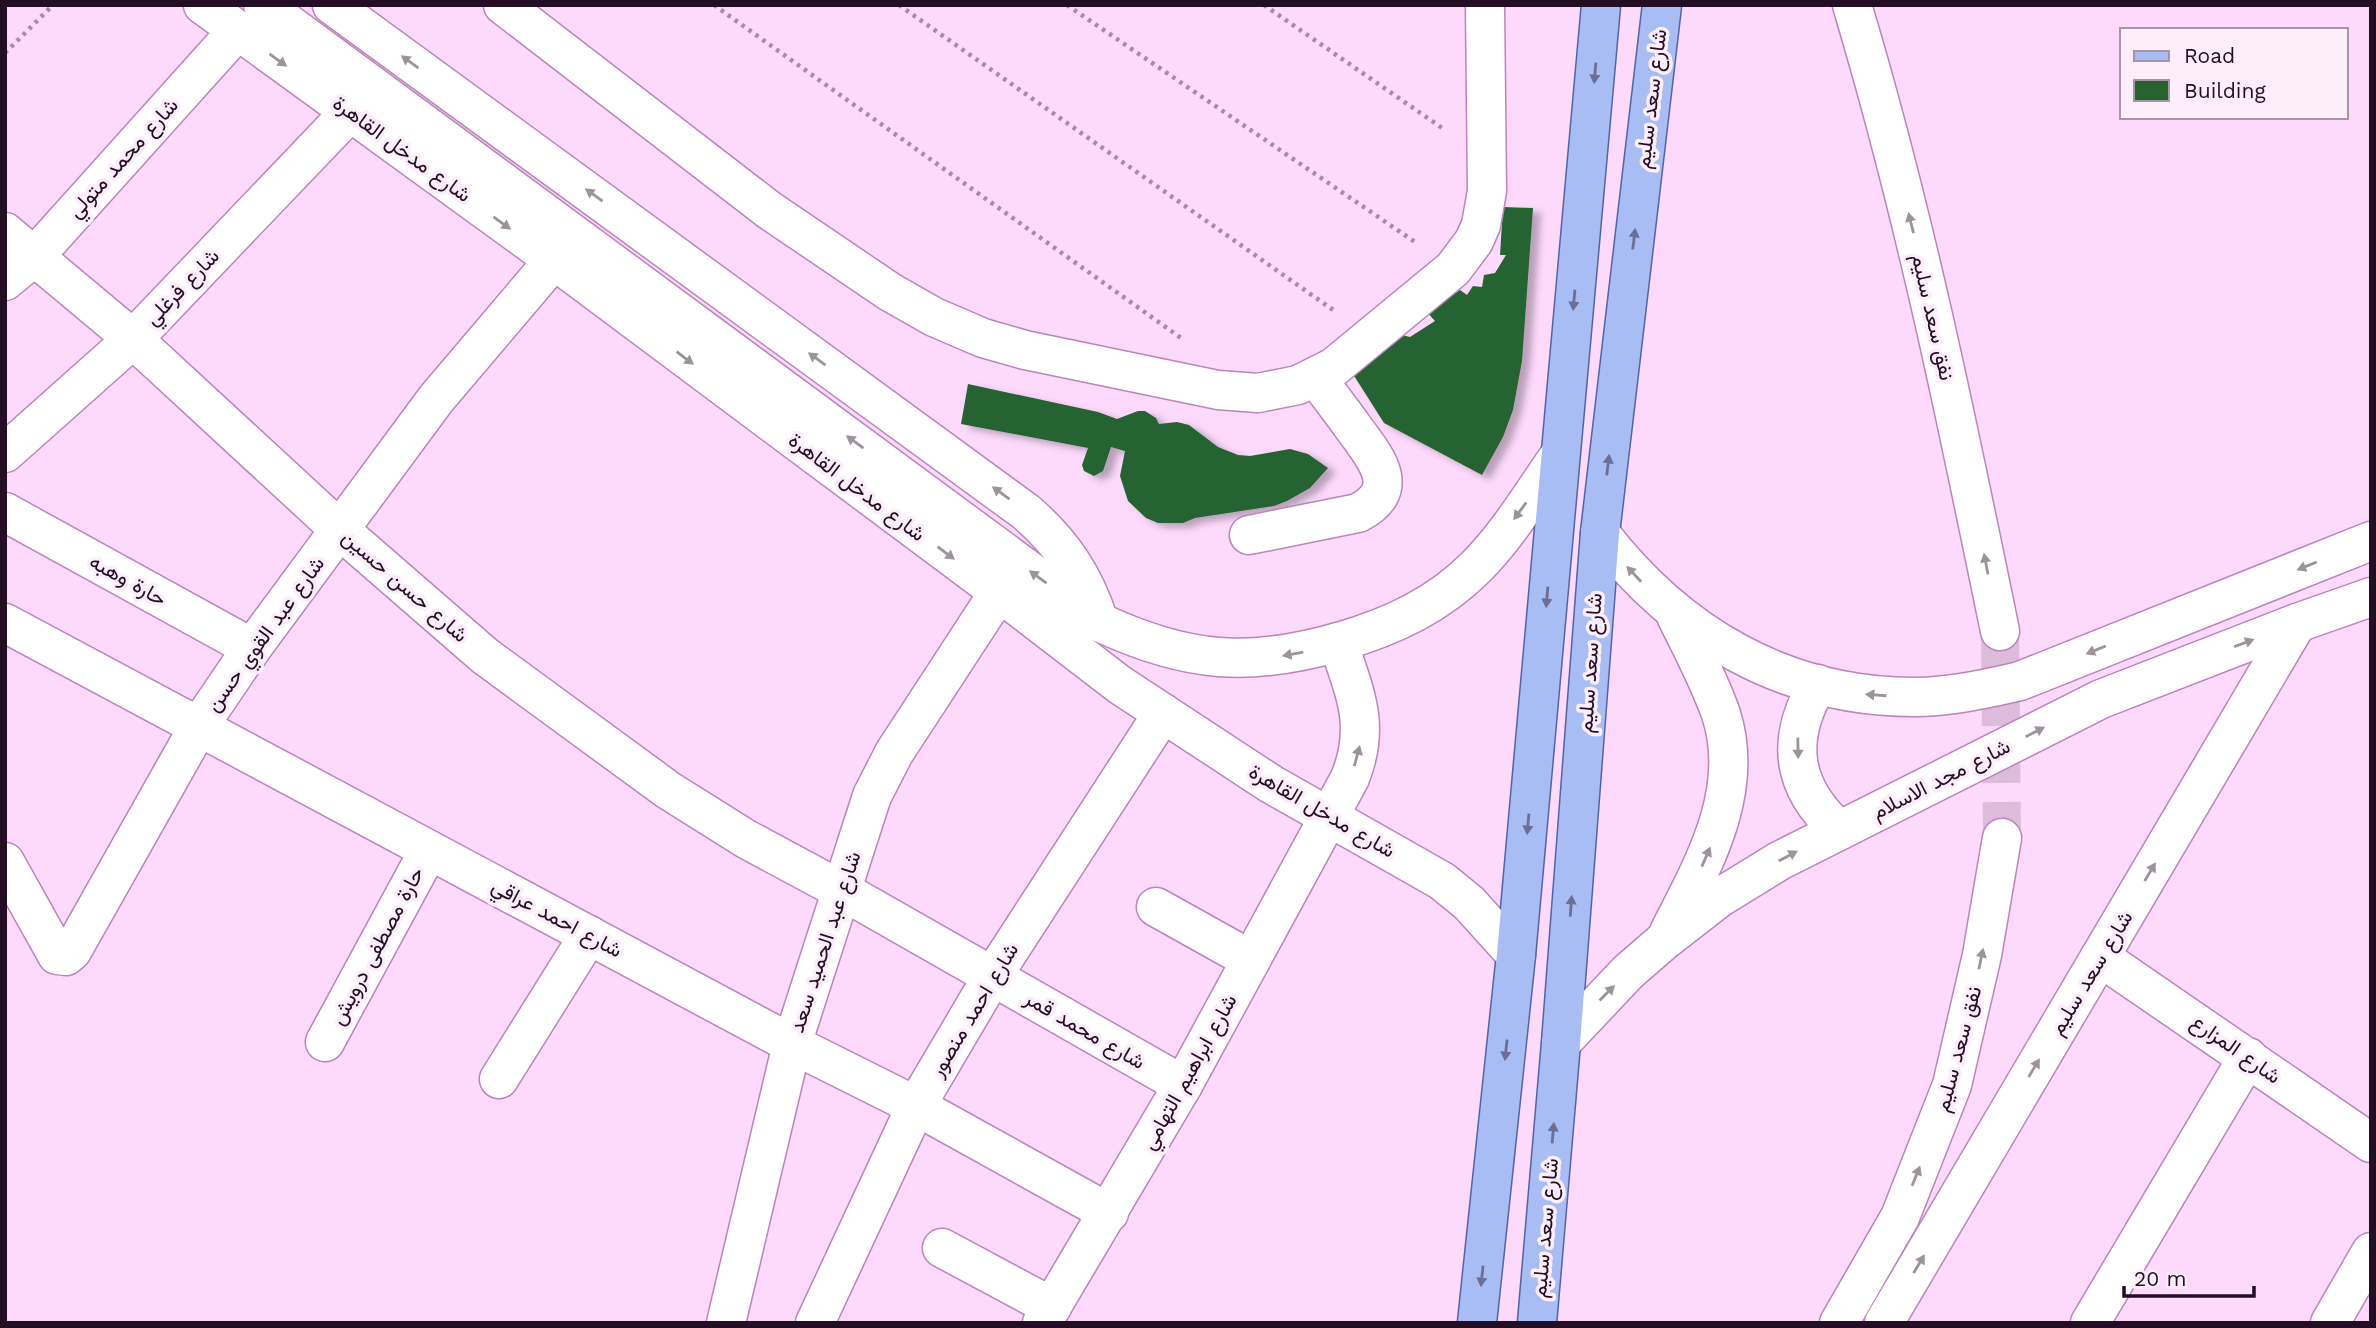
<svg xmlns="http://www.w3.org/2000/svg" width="2376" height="1328" viewBox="0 0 2376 1328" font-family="'Work Sans',Vazirmatn,sans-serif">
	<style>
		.building { fill: #266330; filter: url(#shadow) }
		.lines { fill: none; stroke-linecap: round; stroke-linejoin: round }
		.minor-tunnel { stroke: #dcbbdb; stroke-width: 38; stroke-dasharray: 38 19; stroke-linecap: butt }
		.minor-casing { stroke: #bc84bc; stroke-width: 41 }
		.major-casing { stroke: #5463a6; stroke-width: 41 }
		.path { stroke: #a88aa8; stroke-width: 4.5; stroke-dasharray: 3.5 5; stroke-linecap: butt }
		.minor { stroke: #fff; stroke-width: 38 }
		.major { stroke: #a8bdf4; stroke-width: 38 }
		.oneway { fill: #9c939c }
		.oneway2 { fill: #6c6e96 }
		.labels { text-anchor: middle; stroke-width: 7; stroke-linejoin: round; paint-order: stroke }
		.street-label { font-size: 21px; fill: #230e23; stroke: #fceffb }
	</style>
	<defs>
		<filter id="shadow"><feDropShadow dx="8" dy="4.5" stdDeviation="3.5" flood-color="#0004"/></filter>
	</defs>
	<rect width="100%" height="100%" fill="#fdd9fc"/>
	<g class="building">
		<polygon points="1503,207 1533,208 1522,361 1513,410 1503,437 1482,475 1384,423 1351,371 1402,335 1410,337 1435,321 1427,312 1460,290 1467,295 1473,286 1482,287 1484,275 1495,273 1506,255 1500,255"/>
		<polygon points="968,384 1098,412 1117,419 1138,411 1145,411 1156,418 1159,424 1177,422 1189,425 1218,447 1238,455 1250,456 1290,449 1308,454 1328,468 1310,488 1287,501 1274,506 1195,518 1183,523 1158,523 1146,518 1128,501 1120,476 1125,451 1111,447 1103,471 1094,476 1084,471 1082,465 1088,448 961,424"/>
	</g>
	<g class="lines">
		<polyline class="minor-tunnel" points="2000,631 2002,838"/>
		<defs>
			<g id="minor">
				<polyline points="203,5 554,260 999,592 1120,685 1271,784 1442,881 1469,903 1516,955"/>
				<path d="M 263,5 L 1099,622 C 1187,663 1249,668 1342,641 C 1393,626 1438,605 1476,567 C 1508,535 1533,493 1559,456"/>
				<path d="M 332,5 L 1026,512 C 1062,543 1085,577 1099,622"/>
				<polyline points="503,5 769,210 890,292 934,317 983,338 1025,350 1218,390 1258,393 1298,385 1334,367 1453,269 1474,241 1481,225 1487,191 1485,5"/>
				<path d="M 1852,5 C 1914,211 1957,421 2000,631"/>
				<polyline points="5,232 133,339 340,530 485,656 668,790 746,839 841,890 1183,1085"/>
				<polyline points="5,281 34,257 238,30"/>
				<polyline points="5,453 133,339 350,112"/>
				<polyline points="5,512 252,648"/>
				<path d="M 1600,533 C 1678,634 1784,697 1914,697 C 1950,697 1985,689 2020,681 L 2371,541"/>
				<path d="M 1249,535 L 1358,513 C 1405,489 1374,456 1353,427 C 1341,410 1328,394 1316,377"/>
				<polyline points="5,623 792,1044 916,1106 1109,1213"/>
				<path d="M 1818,684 C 1785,739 1791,787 1839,830"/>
				<polyline points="5,862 57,955 66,956 72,951 199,726 252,648 436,399 554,260"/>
				<polyline points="1156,907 1251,960"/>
				<path d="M 1669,932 C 1703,865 1746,792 1721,714 C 1709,680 1692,648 1676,616"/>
				<polyline points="2100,957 2371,1143"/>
				<polyline points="325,1042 429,850"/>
				<polyline points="1561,1043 1628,972 1665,940 1719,898 1779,861 2101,699 2297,623 2371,597"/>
				<polyline points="499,1079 589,935"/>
				<polyline points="942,1248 1052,1307"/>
				<polyline points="726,1323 792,1044 872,796 894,753 999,592"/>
				<polyline points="815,1323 916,1106 992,977 1163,713"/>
				<path d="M 1042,1323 L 1183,1085 L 1350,778 C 1371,725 1355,694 1338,642"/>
				<polyline points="1839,1323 1900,1217 1952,1085 1982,955 2002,838"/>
				<polyline points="1884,1323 2297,623"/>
				<polyline points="2090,1323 2248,1057"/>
				<polyline points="2330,1323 2371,1252"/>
			</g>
			<g id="major">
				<polyline points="1477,1323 1516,955 1601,5"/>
				<polyline points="1537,1323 1561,1043 1600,533 1662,5"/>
			</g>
		</defs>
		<use href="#minor" class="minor-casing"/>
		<use href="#major" class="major-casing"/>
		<g class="path">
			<polyline points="714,5 1181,338"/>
			<polyline points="899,5 1336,312"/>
			<polyline points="1067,5 1418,244"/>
			<polyline points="1264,5 1445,130"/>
			<polyline points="5,53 53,5"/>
		</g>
		<use href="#minor" class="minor"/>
		<use href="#major" class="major"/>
	</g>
	<defs><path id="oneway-solid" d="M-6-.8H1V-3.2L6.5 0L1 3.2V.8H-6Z" transform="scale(1.75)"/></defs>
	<g class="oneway">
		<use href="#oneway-solid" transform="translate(278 60) rotate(36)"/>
		<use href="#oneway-solid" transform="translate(410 62) rotate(-144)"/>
		<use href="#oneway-solid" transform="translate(594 195) rotate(-144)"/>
		<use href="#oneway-solid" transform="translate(502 223) rotate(36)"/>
		<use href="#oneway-solid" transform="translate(1911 223) rotate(-104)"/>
		<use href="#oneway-solid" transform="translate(685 358) rotate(37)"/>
		<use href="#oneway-solid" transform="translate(817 359) rotate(-144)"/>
		<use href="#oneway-solid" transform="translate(855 442) rotate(-144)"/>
		<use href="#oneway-solid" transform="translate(1001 493) rotate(-144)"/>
		<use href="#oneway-solid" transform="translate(1520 511) rotate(126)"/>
		<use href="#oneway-solid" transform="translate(946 553) rotate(37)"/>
		<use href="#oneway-solid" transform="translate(1986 564) rotate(-101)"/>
		<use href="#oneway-solid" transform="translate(2307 566) rotate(158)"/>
		<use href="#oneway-solid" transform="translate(1634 574) rotate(-133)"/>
		<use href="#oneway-solid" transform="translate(1038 577) rotate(-144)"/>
		<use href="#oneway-solid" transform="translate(2244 643) rotate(-21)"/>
		<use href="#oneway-solid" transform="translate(2096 650) rotate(158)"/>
		<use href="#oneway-solid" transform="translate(1293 654) rotate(170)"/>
		<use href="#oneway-solid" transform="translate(1876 695) rotate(-176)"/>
		<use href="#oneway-solid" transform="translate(2035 732) rotate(-27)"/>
		<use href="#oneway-solid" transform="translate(1798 748) rotate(89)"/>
		<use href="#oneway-solid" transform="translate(1357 756) rotate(-75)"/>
		<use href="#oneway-solid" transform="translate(1788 856) rotate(-28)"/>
		<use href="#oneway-solid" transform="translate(1706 857) rotate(-66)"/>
		<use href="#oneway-solid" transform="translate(2150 872) rotate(-59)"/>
		<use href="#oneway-solid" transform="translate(1981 959) rotate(-78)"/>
		<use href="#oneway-solid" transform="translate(1607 993) rotate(-45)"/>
		<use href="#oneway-solid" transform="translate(2034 1068) rotate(-59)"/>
		<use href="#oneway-solid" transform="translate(1916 1176) rotate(-68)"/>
		<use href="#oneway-solid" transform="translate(1919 1264) rotate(-59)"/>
	</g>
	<g class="oneway2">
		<use href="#oneway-solid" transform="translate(1595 73) rotate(95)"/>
		<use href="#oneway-solid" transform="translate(1634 239) rotate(-83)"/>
		<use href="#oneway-solid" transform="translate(1574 300) rotate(95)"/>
		<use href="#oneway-solid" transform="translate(1608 465) rotate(-83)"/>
		<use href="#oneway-solid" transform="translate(1547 597) rotate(95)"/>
		<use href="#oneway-solid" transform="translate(1528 824) rotate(95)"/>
		<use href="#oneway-solid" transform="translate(1571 906) rotate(-86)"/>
		<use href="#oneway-solid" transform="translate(1506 1050) rotate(96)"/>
		<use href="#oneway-solid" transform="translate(1553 1133) rotate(-85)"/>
		<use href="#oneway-solid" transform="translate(1482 1276) rotate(96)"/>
	</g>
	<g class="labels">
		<g class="street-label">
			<text transform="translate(1651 99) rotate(-83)" y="7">شارع سعد سليم</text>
			<text transform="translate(402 149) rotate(36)" y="7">شارع مدخل القاهرة</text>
			<text transform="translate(123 158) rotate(-48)" y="7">شارع محمد متولي</text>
			<text transform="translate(182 287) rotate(-46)" y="7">شارع فرغلي</text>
			<text transform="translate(1933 317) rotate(77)" y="7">نفق سعد سليم</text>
			<text transform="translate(857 487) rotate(37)" y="7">شارع مدخل القاهرة</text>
			<text transform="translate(128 580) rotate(29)" y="7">حارة وهبه</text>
			<text transform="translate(405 586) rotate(41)" y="7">شارع حسن حسين</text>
			<text transform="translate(265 634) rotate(-54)" y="7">شارع عبد القوي حسن</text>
			<text transform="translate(1590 663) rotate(-86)" y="7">شارع سعد سليم</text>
			<text transform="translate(1941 779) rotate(-27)" y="7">شارع مجد الاسلام</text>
			<text transform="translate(1322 811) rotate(30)" y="7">شارع مدخل القاهرة</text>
			<text transform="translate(557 918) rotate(28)" y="7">شارع احمد عراقي</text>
			<text transform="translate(825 942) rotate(-72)" y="7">شارع عبد الحميد سعد</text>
			<text transform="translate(377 946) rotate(-62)" y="7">حارة مصطفى درويش</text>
			<text transform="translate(2091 973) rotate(-59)" y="7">شارع سعد سليم</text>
			<text transform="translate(974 1010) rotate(-59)" y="7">شارع احمد منصور</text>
			<text transform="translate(1085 1030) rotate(30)" y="7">شارع محمد قمر</text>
			<text transform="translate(1958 1049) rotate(-75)" y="7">نفق سعد سليم</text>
			<text transform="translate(2236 1049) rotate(35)" y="7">شارع المزارع</text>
			<text transform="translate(1189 1072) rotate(-61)" y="7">شارع ابراهيم التهامي</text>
			<text transform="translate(1545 1228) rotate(-85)" y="7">شارع سعد سليم</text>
		</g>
	</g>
	<rect width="2376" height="1328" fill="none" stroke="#230e23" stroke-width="14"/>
	<rect x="2120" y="28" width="228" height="91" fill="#fceffb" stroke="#a595a5" stroke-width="2"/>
	<rect x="2134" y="51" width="35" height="10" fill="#a8bdf4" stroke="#a595a5" stroke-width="2"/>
	<text x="2184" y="63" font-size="21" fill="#230e23">Road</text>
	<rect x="2134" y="80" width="35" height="21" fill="#266330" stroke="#a595a5" stroke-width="2"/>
	<text x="2184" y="98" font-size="21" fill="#230e23">Building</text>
	<path d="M2124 1286v10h130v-10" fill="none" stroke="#230e23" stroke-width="3.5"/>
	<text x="2134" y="1286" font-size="21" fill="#230e23" stroke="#fceffb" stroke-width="5" paint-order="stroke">20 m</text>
</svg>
